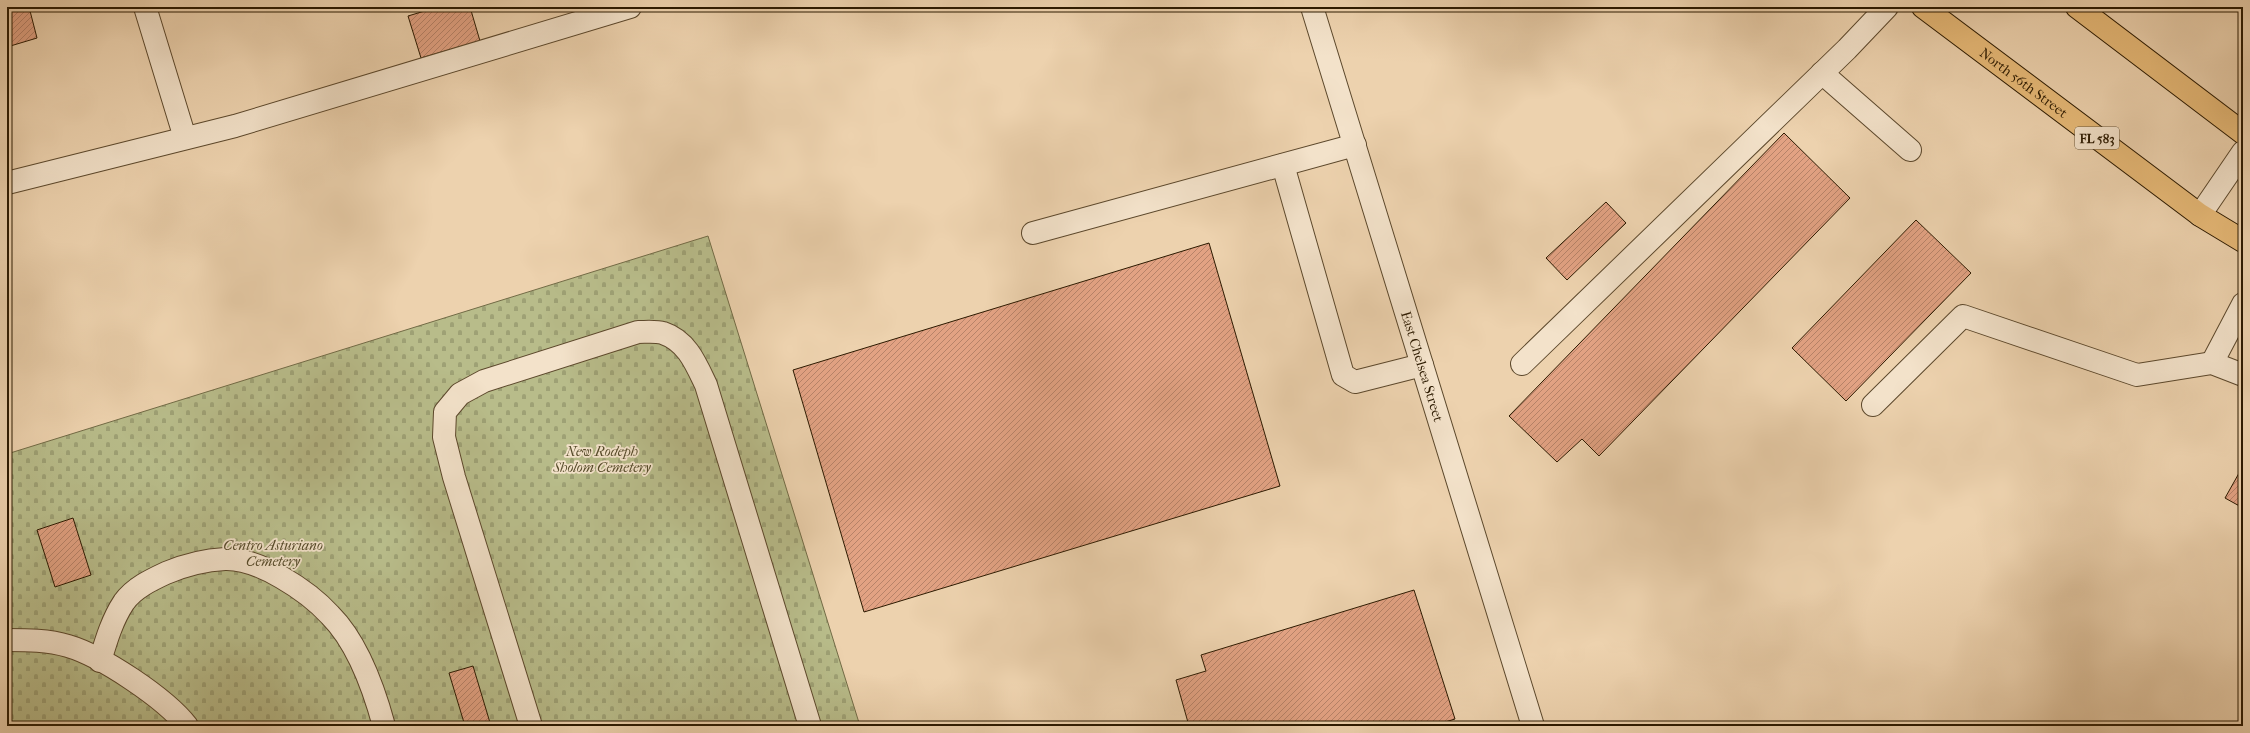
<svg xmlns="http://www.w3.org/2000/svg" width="2250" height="733" viewBox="0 0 2250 733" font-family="'IM FELL French Canon',serif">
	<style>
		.cemetery { fill: url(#cemetery-stones); stroke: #726b46 }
		.building { fill: url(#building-hatch); stroke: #2c1a01 }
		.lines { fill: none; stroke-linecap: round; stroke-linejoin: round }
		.minor-casing { stroke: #5c482c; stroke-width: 24 }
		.major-casing { stroke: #2c1a01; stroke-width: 24 }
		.minor { stroke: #f3e2ca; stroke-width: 22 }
		.major { stroke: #e6b977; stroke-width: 22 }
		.labels { text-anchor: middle; stroke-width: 3.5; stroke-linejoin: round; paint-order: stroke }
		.shield { fill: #f3e2ca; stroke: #68563d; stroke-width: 1 }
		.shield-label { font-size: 13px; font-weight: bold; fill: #2c1a01 }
		.street-label { font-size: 14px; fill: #2c1a01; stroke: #f3e2ca }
		.park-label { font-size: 14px; font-style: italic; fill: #564b2a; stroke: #f3e2ca }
	</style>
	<defs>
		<pattern id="cemetery-stones" width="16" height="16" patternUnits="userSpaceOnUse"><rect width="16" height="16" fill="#b8bc8a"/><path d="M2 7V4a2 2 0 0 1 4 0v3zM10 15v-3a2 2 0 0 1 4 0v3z" fill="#9ea175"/></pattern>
		<pattern id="building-hatch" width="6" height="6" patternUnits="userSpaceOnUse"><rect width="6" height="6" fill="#e2a283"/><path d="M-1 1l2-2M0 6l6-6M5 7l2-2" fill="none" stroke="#b78369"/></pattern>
	</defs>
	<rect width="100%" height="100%" fill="#edd2ae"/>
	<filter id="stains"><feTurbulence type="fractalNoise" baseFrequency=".005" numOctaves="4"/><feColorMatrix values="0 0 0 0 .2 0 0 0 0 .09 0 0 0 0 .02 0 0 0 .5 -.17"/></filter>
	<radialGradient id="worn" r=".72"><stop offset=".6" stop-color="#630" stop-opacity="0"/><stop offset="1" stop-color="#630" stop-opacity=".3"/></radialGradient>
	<polygon class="cemetery" points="708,236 860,726 7,726 7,454"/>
	<g class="building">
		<polygon points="7,7 29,7 37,38 7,47"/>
		<polygon points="438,7 470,7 480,41 421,58 408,16"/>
		<polygon points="1784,133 1850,198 1599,456 1582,439 1557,462 1509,416"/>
		<polygon points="1606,202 1626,223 1567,280 1546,258"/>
		<polygon points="1916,220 1971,273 1846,401 1792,348"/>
		<polygon points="1209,243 1280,486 864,612 793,370"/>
		<polygon points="2243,466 2243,508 2225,498"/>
		<polygon points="73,518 91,575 55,587 37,530"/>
		<polygon points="1414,590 1455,719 1432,726 1189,726 1176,680 1206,671 1201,655"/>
		<polygon points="473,666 491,726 465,726 449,673"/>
	</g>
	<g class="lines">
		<defs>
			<g id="minor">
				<polyline points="145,7 185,138"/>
				<path id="s1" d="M 1312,7 L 1533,726"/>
				<polyline points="1822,73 1910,150"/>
				<polyline points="1283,165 1343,375 1355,382 1422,365"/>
				<polyline points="7,183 235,126 630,7"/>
				<polyline points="2200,215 2243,152"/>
				<polyline points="1033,233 1355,145"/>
				<polyline points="2212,363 2243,304"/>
				<polyline points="1522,364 1847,49 1887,7"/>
				<polyline points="1873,405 1963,316 2137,375 2212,363 2243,375"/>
				<path d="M 7,640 C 27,640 48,640 68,646 C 102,656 165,698 187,726"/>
				<path d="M 100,661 C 106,641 112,620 124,602 C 134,588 151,580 166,573 C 185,565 204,560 225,559 C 259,558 308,591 330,615 C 358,643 374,689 384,726"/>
				<path d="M 531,726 L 454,477 L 444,437 L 445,412 L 460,394 L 484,381 L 638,332 C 646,332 656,331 663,333 C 687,341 696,364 706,385 L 810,726"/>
			</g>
			<g id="major">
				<path id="s2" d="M 1923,7 L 2200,215 L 2243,241"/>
				<polyline points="2077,7 2243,133"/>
			</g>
		</defs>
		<use href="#minor" class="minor-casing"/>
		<use href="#major" class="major-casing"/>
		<use href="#minor" class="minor"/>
		<use href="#major" class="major"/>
	</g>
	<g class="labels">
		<rect class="shield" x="2075" y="127" width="44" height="22" rx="3"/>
		<g class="shield-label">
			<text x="2097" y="143">FL 583</text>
		</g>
		<g class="street-label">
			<text dy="5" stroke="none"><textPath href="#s2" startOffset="126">North 56th Street</textPath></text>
			<text dy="5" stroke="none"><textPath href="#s1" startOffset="376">East Chelsea Street</textPath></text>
		</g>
		<g class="park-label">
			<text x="602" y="456">New Rodeph<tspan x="602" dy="16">Sholom Cemetery</tspan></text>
			<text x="273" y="550">Centro Asturiano<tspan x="273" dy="16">Cemetery</tspan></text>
		</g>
	</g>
	<rect width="2250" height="733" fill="none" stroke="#edd2ae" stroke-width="24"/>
	<rect x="8" y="8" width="2234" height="717" fill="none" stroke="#2c1a01" stroke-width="2"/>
	<rect x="12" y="12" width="2226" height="709" fill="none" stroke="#2c1a01"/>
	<rect width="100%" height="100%" filter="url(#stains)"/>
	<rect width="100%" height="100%" fill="url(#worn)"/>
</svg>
